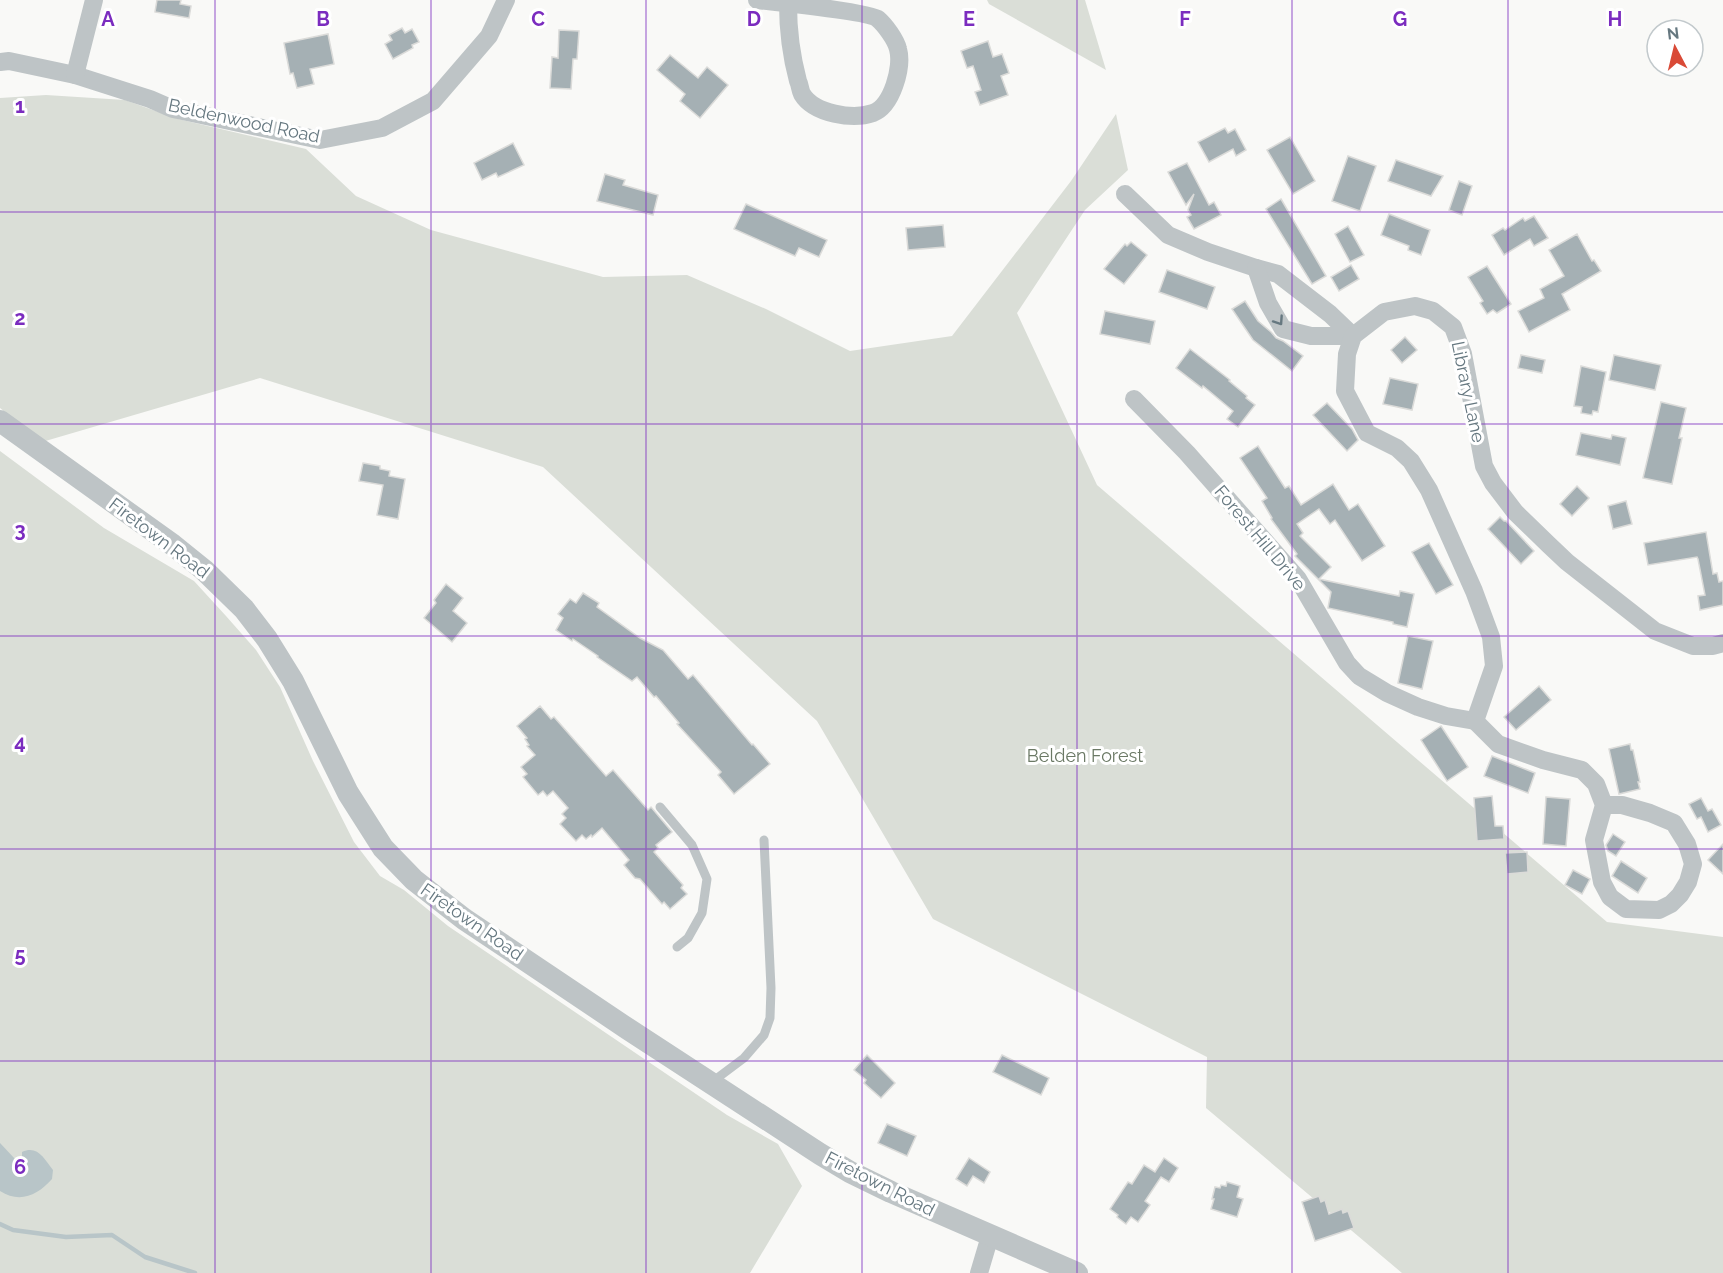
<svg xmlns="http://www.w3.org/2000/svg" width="1723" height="1273" viewBox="0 0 1723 1273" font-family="Raleway,sans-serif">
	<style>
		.green { fill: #daded7 }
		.water { fill: #b8c5c8 }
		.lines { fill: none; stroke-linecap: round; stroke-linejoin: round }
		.stream { stroke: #b8c5c8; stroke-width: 4.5 }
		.building { fill: #a5b0b4; stroke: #dbdbd9; stroke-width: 1.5 }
		.service { stroke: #bec4c6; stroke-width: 9 }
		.minor { stroke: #bec4c6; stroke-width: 18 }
		.tertiary { stroke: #bec4c6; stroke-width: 22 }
		.oneway { stroke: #667880 }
		.grid { fill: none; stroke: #7b2cbf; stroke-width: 1.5; stroke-opacity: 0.55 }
		.labels { text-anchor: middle; stroke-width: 6; stroke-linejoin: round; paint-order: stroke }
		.street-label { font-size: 18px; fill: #667880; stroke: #fff }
		.park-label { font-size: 18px; fill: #6b7965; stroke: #fff }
		.grid-label { font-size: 20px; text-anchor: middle; font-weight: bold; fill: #7b2cbf; stroke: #fff; stroke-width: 6; stroke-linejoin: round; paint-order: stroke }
	</style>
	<rect width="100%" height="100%" fill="#f9f9f7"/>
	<g class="green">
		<polygon points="987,0 1085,0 1106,70 989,4"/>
		<polygon points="46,95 125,100 178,119 306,149 356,196 431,230 603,277 687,275 766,309 850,351 952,336 1071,181 1116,114 1128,170 1085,210 1017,313 1097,485 1607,922 1723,937 1723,1273 1402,1273 1206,1108 1207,1057 933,919 817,721 543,467 260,378 42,442 0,408 0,98"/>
		<polygon points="0,451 104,528 194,581 226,616 256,650 280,687 313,761 354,842 380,876 404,890 448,926 727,1115 778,1144 802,1186 750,1273 0,1273"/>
	</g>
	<path class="water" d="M 0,1143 L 15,1159 L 22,1159 L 22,1152 C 38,1145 44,1159 53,1170 L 52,1179 C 38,1195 20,1204 0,1191 Z"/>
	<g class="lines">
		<polyline class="stream" points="0,1224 13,1230 66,1237 112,1235 145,1257 195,1273"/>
	</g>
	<g class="building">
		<polygon points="157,0 181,0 180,4 191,6 189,18 155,12"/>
		<polygon points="402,28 405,33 412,29 419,42 412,45 413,48 393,59 385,44 392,40 389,35"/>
		<polygon points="559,30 579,31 577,59 573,59 571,89 550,88 552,57 558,58"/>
		<polygon points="328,34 334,64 310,69 314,84 297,88 293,73 290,74 284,43"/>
		<polygon points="988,41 993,57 1002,54 1009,73 1001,76 1008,95 980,105 975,92 981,90 973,66 967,68 961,51"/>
		<polygon points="670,55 698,78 707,67 728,85 700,118 680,101 685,94 657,70"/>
		<polygon points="1225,128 1228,133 1235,129 1246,150 1236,156 1233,149 1209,162 1198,142"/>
		<polygon points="1290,137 1315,181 1293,194 1267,150"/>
		<polygon points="513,143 524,165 498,177 496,173 482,180 474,163"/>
		<polygon points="1348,156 1376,166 1360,211 1332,201"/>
		<polygon points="1396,160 1443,176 1431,196 1388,181"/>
		<polygon points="1187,163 1209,205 1214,202 1221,215 1194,229 1187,217 1191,215 1188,210 1194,194 1186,205 1168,172"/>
		<polygon points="605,174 625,180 623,185 658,195 653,215 597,201"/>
		<polygon points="1459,181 1472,186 1462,215 1449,210"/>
		<polygon points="1281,199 1326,276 1312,284 1266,209"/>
		<polygon points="746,204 827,240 819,257 799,248 795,256 734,229"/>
		<polygon points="1389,214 1430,230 1421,255 1408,250 1409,246 1381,235"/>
		<polygon points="1534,216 1548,238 1534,246 1530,239 1504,255 1492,235 1503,228 1505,230 1523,218 1525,221"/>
		<polygon points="943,225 945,247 908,250 906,228"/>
		<polygon points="1348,226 1364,255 1350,262 1335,234"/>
		<polygon points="1577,234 1592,261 1594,260 1601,271 1562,294 1570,310 1529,332 1518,311 1544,298 1540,289 1564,276 1549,250"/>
		<polygon points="1131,242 1147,255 1124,284 1104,269 1125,244 1127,246"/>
		<polygon points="1351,265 1359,279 1339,291 1331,277"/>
		<polygon points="1487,266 1511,304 1497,313 1493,310 1487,314 1480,303 1483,301 1468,277"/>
		<polygon points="1167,270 1215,287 1207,309 1159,292"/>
		<polygon points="1245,301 1258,321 1271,332 1276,338 1283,341 1303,356 1292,371 1253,340 1232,309"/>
		<polygon points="1105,311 1155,321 1150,344 1100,334"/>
		<polygon points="1405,337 1417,350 1402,363 1391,350"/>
		<polygon points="1190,349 1230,380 1229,381 1247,396 1246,398 1255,405 1238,427 1227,419 1233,411 1203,386 1202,388 1176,368"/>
		<polygon points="1521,355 1545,360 1542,373 1518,368"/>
		<polygon points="1614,355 1661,365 1655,390 1609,380"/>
		<polygon points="1581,366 1606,372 1598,412 1593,411 1592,415 1581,413 1582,407 1574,406"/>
		<polygon points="1390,378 1418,384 1412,410 1383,404"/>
		<polygon points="1661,402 1686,408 1679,438 1682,438 1672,484 1643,478"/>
		<polygon points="1327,403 1352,429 1358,440 1347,451 1313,415"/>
		<polygon points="1581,433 1611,439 1612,435 1626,438 1620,465 1576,455"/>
		<polygon points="1258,446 1285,488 1289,486 1301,505 1333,484 1349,510 1358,504 1385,546 1362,561 1335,520 1330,524 1319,509 1297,524 1303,533 1300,536 1331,567 1319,579 1399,596 1400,591 1414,594 1407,627 1393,624 1393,622 1328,608 1331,592 1295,556 1297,554 1271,519 1272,518 1262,501 1267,498 1240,458"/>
		<polygon points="363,463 380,466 380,469 390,471 389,476 405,479 398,519 377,515 383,485 359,481"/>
		<polygon points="1577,486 1589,498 1572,516 1560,504"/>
		<polygon points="1626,501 1632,524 1613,529 1608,506"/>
		<polygon points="1500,517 1504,521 1506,521 1534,551 1521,564 1488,529"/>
		<polygon points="1706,532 1713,574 1717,573 1719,582 1723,581 1723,605 1700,610 1698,596 1705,595 1698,559 1697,557 1648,565 1644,543"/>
		<polygon points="1429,543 1453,585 1436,594 1412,552"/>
		<polygon points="446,584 463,598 453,611 467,623 452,642 424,618 436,603 434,600"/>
		<polygon points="583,593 599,603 597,607 640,638 663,650 688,679 693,675 752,745 753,744 770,764 734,794 718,775 721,772 677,724 679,723 656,696 654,697 637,677 632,681 597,657 598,656 573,639 572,641 556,630 563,618 558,614 570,599 576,603"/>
		<polygon points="1408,636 1433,641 1422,689 1398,683"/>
		<polygon points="1539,686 1551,700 1516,730 1504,717"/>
		<polygon points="540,706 551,719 554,717 606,776 613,770 648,810 651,807 672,832 656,845 658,848 654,852 683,885 681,888 687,894 670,909 664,902 662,904 640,879 635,878 624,865 629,860 602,828 592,837 591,835 586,839 582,835 576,841 560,824 566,818 562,814 568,808 553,791 547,796 543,791 538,795 523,777 527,774 521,767 535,755 527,746 529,745 525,739 527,738 517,726"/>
		<polygon points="1441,726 1468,767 1447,781 1421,740"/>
		<polygon points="1630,744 1631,750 1633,750 1640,782 1638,782 1640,789 1619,794 1609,749"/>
		<polygon points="1492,756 1535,773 1528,793 1484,776"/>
		<polygon points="1492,796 1495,826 1503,826 1504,839 1477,841 1474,798"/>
		<polygon points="1546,797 1570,799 1566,846 1543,844"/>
		<polygon points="1701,798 1708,811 1712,809 1721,825 1708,832 1701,817 1697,819 1689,804"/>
		<polygon points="1613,834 1625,842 1616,856 1608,851 1606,845"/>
		<polygon points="1723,844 1723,874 1708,860"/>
		<polygon points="1527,852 1528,872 1507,874 1505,853"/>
		<polygon points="1621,861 1647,878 1638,893 1612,876"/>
		<polygon points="1573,870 1590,879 1582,894 1565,885"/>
		<polygon points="867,1055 895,1083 881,1098 864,1083 866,1080 854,1070"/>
		<polygon points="1002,1055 1049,1078 1041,1095 993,1072"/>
		<polygon points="887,1124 916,1136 907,1156 878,1143"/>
		<polygon points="969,1158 990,1172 984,1183 973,1176 967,1186 956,1179"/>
		<polygon points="1164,1158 1178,1168 1169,1182 1161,1177 1145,1201 1150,1205 1138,1222 1131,1217 1126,1224 1117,1217 1118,1215 1110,1209 1128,1182 1132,1184 1144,1165 1155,1172"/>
		<polygon points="1227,1182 1240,1186 1237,1197 1243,1199 1237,1217 1211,1209 1214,1199 1212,1199 1215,1187 1220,1188 1221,1185 1226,1186"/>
		<polygon points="1319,1196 1321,1202 1325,1200 1329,1214 1342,1209 1343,1213 1348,1211 1354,1228 1315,1241 1302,1202"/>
	</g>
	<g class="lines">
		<g class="service">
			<polyline points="660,807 692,845 707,879 702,913 688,938 677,947"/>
			<polyline points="712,1082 744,1058 764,1035 770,1018 771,988 764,840"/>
		</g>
		<g class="minor">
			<path d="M 757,0 C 775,2 870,12 878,19 C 885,25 896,40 898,49 C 903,67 892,106 873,113 C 853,120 814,114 802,94 C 800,90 800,85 798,81 C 791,55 788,31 788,4"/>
			<polyline points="0,62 9,61 75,75 150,99 173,109 320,140 382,128 433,101 489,36 506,0"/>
			<polyline points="75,75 94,0"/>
			<polyline points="1125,194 1168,235 1208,252 1256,268 1278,274 1330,314 1353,336"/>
			<polyline points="1256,268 1268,303 1283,329 1311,336 1353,336"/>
			<polyline points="1134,399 1187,453 1298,579 1347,663 1359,676 1387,693 1418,707 1446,716 1475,721"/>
			<polyline points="1604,805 1622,805 1650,813 1674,823 1687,844 1693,864 1688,882 1680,895 1671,904 1659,910 1626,909 1610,897 1602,882 1594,840 1604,805 1596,784 1582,770 1543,760 1498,744 1475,721 1494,666 1491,637 1474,591 1429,490 1411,461 1397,448 1367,433 1345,391 1347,354 1353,336 1384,312 1415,306 1433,311 1453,327 1463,354 1484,466 1493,483 1515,512 1549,545 1567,562 1655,631 1693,646 1713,646 1723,643"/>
			<polyline points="979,1273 990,1236"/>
		</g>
		<polyline class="tertiary" points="0,421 173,545 204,570 244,609 267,639 293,681 348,793 383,848 414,880 464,919 628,1029 820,1154 850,1172 891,1192 1077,1273"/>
	</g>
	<defs><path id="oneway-chevron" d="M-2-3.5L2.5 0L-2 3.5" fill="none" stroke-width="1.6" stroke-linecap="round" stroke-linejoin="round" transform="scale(1.5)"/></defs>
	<use class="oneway" href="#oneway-chevron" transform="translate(1279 321) rotate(56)"/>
	<path class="grid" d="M 215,0 L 215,1273M 431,0 L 431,1273M 646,0 L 646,1273M 862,0 L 862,1273M 1077,0 L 1077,1273M 1292,0 L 1292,1273M 1508,0 L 1508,1273M 0,212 L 1723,212M 0,424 L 1723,424M 0,636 L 1723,636M 0,849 L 1723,849M 0,1061 L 1723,1061"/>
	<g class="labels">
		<g class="street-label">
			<text transform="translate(244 121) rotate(12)" y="6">Beldenwood Road</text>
			<text transform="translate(1468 392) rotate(78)" y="6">Library Lane</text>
			<text transform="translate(159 538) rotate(37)" y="6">Firetown Road</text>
			<text transform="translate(1260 538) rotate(50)" y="6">Forest Hill Drive</text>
			<text transform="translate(472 922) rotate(35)" y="6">Firetown Road</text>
			<text transform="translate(880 1184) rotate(27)" y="6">Firetown Road</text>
		</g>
		<g class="park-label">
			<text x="1085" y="762">Belden Forest</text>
		</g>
	</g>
	<g class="grid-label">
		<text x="108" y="26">A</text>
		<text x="323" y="26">B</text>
		<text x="538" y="26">C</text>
		<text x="754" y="26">D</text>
		<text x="969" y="26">E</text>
		<text x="1185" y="26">F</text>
		<text x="1400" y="26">G</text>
		<text x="1615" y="26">H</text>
		<text x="20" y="113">1</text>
		<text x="20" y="325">2</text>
		<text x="20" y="537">3</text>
		<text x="20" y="749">4</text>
		<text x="20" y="962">5</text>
		<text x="20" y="1174">6</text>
	</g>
	<g transform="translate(1675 48) rotate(353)"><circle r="28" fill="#ffffff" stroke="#c2c9cc" stroke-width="1.5"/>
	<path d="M0-4.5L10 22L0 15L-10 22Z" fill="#d94a37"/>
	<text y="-9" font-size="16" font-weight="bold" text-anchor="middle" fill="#667880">N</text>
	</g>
</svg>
